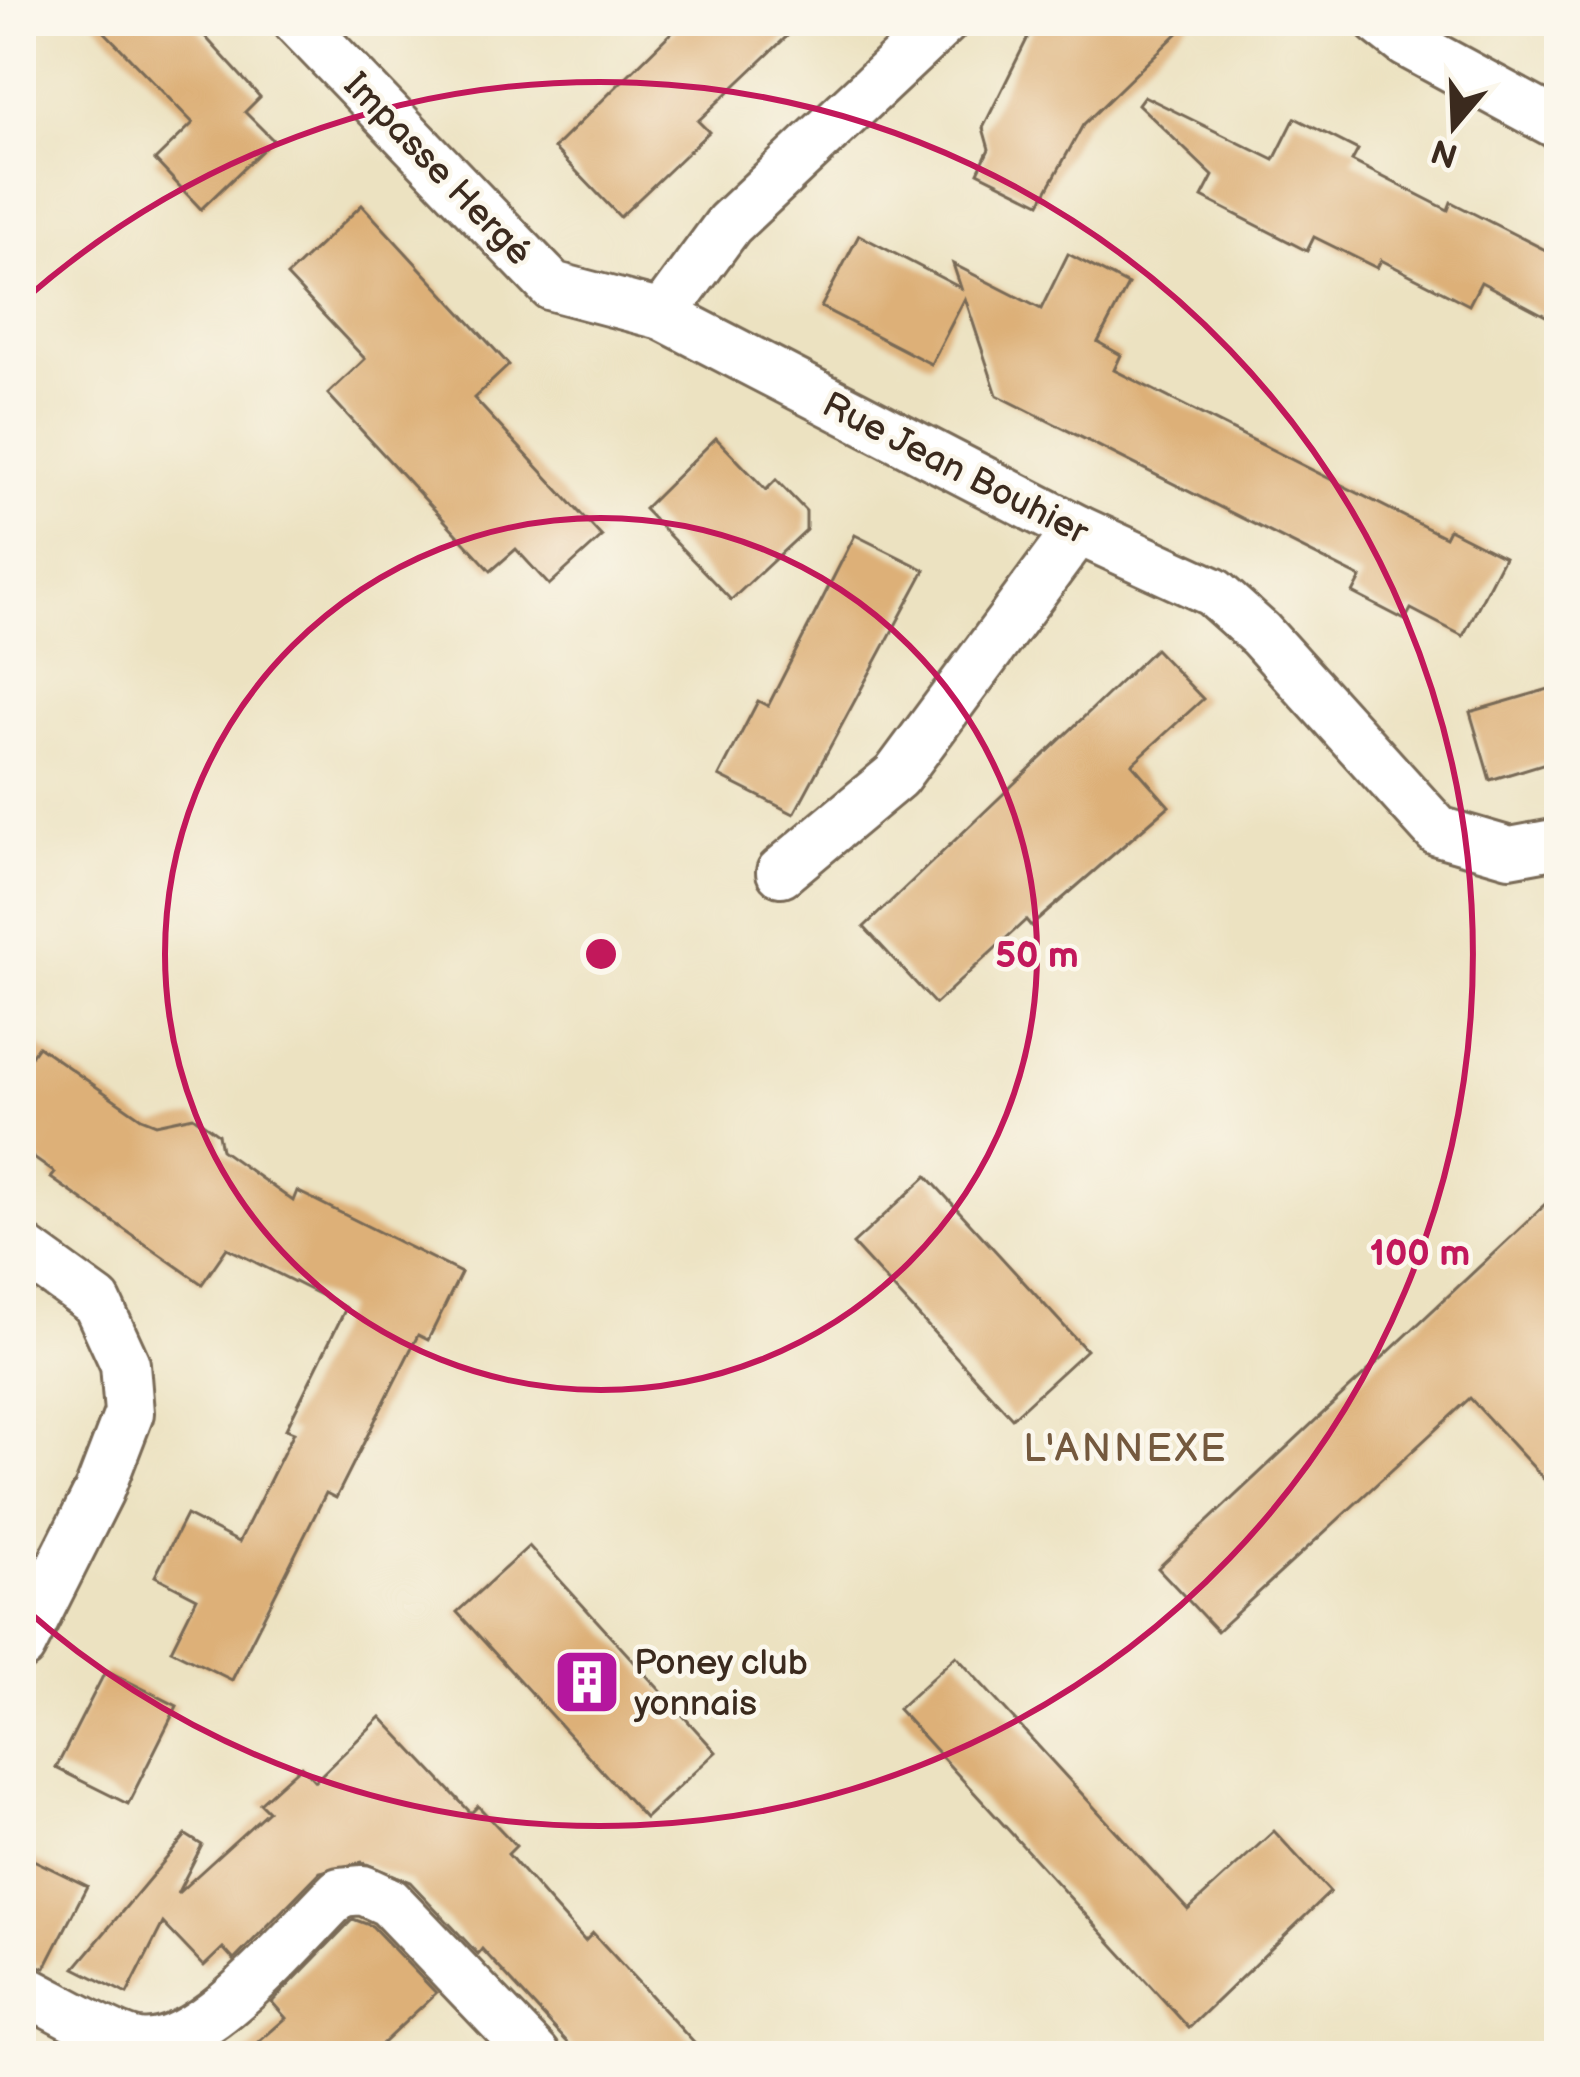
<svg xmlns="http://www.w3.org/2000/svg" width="1580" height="2077" viewBox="0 0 1580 2077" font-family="'Balsamiq Sans',sans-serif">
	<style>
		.building { fill: #ddb078 }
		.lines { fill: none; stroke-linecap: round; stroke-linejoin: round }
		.street-casing { stroke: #796a57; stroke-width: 54 }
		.street { stroke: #fff; stroke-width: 48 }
		.ring { fill: none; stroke: #c2185b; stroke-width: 6 }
		.labels { text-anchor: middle; stroke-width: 9; stroke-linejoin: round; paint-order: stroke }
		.street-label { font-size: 36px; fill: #3b2a1e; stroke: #fbf7ec }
		.poi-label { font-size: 36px; fill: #3b2a1e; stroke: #fbf7ec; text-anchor: start }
		.neighbourhood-label { font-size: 39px; letter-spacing: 3px; fill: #74593e; stroke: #fbf7ec }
		.centre { fill: #c2185b; stroke: #fbf7ec; stroke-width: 6 }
		.ring-label { font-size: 36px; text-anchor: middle; font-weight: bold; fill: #c2185b; stroke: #fbf7ec; stroke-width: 9; stroke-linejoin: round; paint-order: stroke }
	</style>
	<rect width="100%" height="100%" fill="#fbf7ec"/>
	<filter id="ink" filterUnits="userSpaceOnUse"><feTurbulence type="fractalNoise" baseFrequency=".00833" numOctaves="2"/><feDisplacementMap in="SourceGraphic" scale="24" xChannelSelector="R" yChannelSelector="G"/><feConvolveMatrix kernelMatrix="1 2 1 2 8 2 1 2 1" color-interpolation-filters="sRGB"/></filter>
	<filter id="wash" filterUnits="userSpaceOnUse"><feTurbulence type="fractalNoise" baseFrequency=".004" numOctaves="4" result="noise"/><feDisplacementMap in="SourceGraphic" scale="48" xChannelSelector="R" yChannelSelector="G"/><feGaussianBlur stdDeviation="2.7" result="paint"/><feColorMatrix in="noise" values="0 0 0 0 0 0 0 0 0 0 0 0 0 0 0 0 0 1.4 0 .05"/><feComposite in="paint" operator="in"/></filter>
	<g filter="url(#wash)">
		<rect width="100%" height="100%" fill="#ece2c1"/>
		<g id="blocks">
			<g class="building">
				<polygon points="94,21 191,21 260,97 245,112 273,140 201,209 155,160 193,123"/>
				<polygon points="683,21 803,21 698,121 709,132 620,217 554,148"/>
				<polygon points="1036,21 1190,21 1083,125 1040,203 978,172 989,149 983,128"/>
				<polygon points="1144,96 1274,160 1295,118 1358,150 1352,161 1448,210 1451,202 1559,257 1559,323 1481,282 1469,305 1381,260 1377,268 1314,237 1307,251 1202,197 1213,176 1138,104"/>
				<polygon points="362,205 509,365 474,398 602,537 549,585 516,549 491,571 328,394 365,359 287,276"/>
				<polygon points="859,235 961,288 953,264 1041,309 1068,254 1128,285 1098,342 1121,355 1114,370 1445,537 1449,529 1504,557 1463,636 1411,609 1405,620 1353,593 1361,578 997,395 965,298 931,364 821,307"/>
				<polygon points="716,438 766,490 776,480 806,511 806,530 731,600 644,509"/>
				<polygon points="855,535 925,570 794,814 719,776 758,701 768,706"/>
				<polygon points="1155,649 1203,699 1132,764 1169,806 1031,926 1026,920 935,1004 864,927"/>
				<polygon points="1559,686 1559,759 1490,780 1470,712"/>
				<polygon points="38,1046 141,1118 156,1124 193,1116 218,1134 221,1150 293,1201 297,1191 461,1273 428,1340 418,1335 336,1498 326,1493 232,1680 171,1650 197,1598 155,1576 186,1515 239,1542 294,1432 286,1429 346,1308 227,1248 202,1284 51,1178 55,1173 21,1149 21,1070"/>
				<polygon points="927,1176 1086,1350 1012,1418 853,1244"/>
				<polygon points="1559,1192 1559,1495 1470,1398 1217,1631 1158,1568"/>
				<polygon points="529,1546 716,1752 645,1818 457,1612"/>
				<polygon points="956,1656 1188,1910 1274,1831 1330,1892 1189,2028 898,1709"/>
				<polygon points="106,1670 177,1706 128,1804 56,1768"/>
				<polygon points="381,1717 471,1813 478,1806 516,1846 508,1854 548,1900 585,1941 593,1933 706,2056 580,2056 482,1949 478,1954 410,1882 362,1862 320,1872 234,1960 223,1948 204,1966 163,1923 127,1994 75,1968 186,1835 202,1845 177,1894 268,1811 260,1803 301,1766 315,1781"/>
				<polygon points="21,1854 87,1886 45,1968 21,1960"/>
				<polygon points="353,1919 372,1926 436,1993 369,2056 243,2056 286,2018 272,2002"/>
			</g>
		</g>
	</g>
	<g filter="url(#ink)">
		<use href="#blocks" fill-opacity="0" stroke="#796a57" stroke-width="3"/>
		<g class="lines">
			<defs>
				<g id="street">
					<polyline points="297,21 552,286 662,315"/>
					<polyline points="944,21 729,224 662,315 1078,530 1213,592 1260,634 1438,831 1510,852 1559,843"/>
					<polyline points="1379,21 1407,43 1559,125"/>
					<polyline points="781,872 896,776 1078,530"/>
					<polyline points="21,1248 97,1303 125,1364 129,1413 99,1491 21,1646"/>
					<path d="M 21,1988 C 48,2001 112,2040 138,2044 C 200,2054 298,1933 340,1892 L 363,1890 L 389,1902 L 536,2056"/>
				</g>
			</defs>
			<use href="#street" class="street-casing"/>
			<use href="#street" class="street"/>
		</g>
	</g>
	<g class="ring">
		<circle cx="601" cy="954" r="436"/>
		<path d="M23 301A872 872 0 1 1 23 1607"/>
	</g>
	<defs>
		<symbol id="building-square" viewBox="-11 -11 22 22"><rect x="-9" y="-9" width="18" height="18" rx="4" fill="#b5179e" stroke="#fbf7ec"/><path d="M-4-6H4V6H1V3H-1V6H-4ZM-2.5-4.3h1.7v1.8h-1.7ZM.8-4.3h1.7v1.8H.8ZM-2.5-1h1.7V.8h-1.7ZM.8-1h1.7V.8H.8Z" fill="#fff"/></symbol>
	</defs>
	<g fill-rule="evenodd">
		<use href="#building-square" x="549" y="1644" width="76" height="76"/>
	</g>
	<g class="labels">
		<g class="street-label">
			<text transform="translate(439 168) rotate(46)" y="13">Impasse Hergé</text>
			<text transform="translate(956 467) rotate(27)" y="13">Rue Jean Bouhier</text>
		</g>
		<g class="poi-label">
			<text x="634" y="1674">Poney club<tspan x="634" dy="41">yonnais</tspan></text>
		</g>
		<g class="neighbourhood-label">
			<text x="1126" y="1461">L'ANNEXE</text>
		</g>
	</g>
	<circle cx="601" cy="954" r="18" class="centre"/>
	<g class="ring-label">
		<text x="1037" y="967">50 m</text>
		<text x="1420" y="1265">100 m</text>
	</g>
	<rect width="1580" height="2077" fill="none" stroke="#fbf7ec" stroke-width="72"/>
	<g transform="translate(1454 126) rotate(199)" stroke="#fbf7ec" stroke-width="9" paint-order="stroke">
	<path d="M0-9L21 45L0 30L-21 45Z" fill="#3b2a1e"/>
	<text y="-18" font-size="33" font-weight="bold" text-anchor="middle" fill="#3b2a1e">N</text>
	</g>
</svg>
